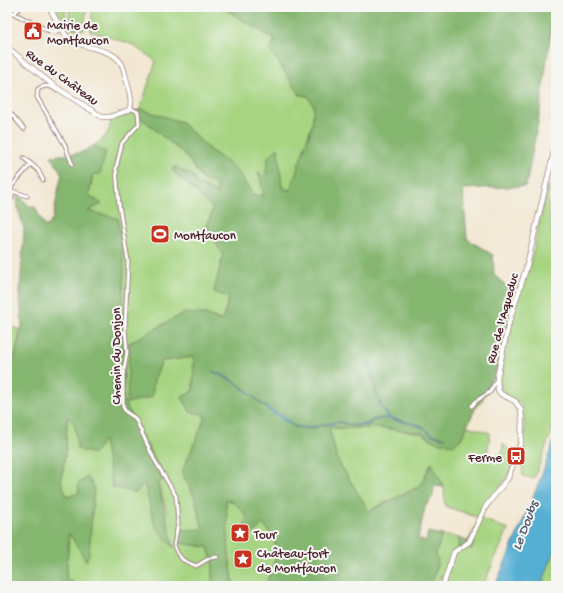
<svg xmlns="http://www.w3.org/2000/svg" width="563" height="593" viewBox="0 0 563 593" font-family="'Gochi Hand',sans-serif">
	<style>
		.green { fill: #a6d481; stroke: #787a56 }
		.forest { fill: #84b66f; stroke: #676a4d }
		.water { fill: #55afd3; stroke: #50677f }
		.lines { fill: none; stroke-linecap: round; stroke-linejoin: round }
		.street-casing { stroke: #9e837e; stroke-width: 5 }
		.secondary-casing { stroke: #9e837e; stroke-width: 6 }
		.street { stroke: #fff; stroke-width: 3 }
		.secondary { stroke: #fff; stroke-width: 4.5 }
		.labels { text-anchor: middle; stroke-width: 4; stroke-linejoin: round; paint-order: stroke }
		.poi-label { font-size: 13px; fill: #4a1f2b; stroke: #f6f6f2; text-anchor: start }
		.street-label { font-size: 13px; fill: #4a1f2b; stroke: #f6f6f2 }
		.water-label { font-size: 14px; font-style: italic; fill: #4e596e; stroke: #f6f6f2 }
	</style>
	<rect width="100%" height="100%" fill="#f6f6f2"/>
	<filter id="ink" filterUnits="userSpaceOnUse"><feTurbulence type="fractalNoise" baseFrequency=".025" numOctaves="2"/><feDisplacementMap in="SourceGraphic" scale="8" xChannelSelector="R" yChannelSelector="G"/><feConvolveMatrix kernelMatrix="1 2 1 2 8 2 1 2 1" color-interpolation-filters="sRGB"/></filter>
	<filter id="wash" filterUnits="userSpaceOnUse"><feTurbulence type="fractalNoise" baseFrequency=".012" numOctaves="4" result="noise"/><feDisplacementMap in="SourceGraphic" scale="16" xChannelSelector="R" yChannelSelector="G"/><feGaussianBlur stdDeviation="0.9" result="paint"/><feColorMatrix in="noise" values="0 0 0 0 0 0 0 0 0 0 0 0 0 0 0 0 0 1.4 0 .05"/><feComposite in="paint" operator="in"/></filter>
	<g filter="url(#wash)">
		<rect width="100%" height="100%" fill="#f2e7d2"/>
		<g class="green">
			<polygon points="55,7 66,7 65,18 63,18"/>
			<polygon points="70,7 87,7 84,30 67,28"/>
			<polygon points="93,7 222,7 275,40 290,78 300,95 308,96 314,106 312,125 290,191 265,179 259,172 264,195 254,196 235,168 210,150 181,122 140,109 156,61 131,44 90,31"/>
			<path d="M 134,112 L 185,155 L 203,180 L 215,183 L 218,194 L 198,184 L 192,176 L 172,170 L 213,208 L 207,226 L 223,255 L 214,292 L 230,297 L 223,321 L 205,314 L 129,343 L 154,380 L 162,361 L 194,357 L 193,391 L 182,398 L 191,412 L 203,414 L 205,418 L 182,472 L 195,498 L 203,529 L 180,543 L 208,547 L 213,563 L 212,586 L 79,586 L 66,579 L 69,532 L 94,487 L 87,477 L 79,493 L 67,497 L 61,481 L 66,448 L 67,415 L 75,425 L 103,440 L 144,483 L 155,526 L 167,512 L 158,483 L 164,478 L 123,399 L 125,343 L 88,211 L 101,204 L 89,196 L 93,173 L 105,152 L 93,146 C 104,140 110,133 111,119 Z"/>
			<path d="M 547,186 L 549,186 L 548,200 L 556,265 L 556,420 L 534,479 L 523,476 L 522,466 L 515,462 L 512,470 L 479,518 L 508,529 L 483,586 L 443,586 L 441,574 L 437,586 L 432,586 L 438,559 L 435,557 L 442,535 L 459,538 L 458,548 C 470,542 474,531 479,518 L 445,506 L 444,487 L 431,463 L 420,486 L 368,511 L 338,461 L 329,428 L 381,428 L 422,433 L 432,440 L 461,439 L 467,426 L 490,433 L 487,456 L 502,455 L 503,444 L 512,452 L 518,455 L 525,430 L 521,404 C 508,394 500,398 500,378 L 494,378 L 515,294 L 530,266 Z"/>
			<polygon points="9,327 20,329 15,357 7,357"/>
			<path d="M 225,499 C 243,505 248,518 252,535 L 263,524 C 285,548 274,558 266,586 L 234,586 L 229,556 Z"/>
			<polygon points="556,547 556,586 541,586"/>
		</g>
		<g class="forest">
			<path d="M 222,7 L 554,7 L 540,111 L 526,186 L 463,189 L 467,239 L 493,255 L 494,275 L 515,294 C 512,329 496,372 480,404 L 477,405 L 461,439 L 453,445 L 436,442 L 422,433 L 381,428 L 329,428 L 338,461 L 369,511 L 420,486 L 432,463 L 444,487 L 434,486 L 433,496 L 425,507 L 418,539 L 426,541 L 428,532 L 442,535 L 435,556 L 438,559 L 432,586 L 266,586 C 274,558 285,548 263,524 L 252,535 L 244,524 L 248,517 L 233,502 L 226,499 L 229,556 L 234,586 L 212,586 L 213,563 L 208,547 L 179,543 L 179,530 L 203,529 L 195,498 L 182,472 L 205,418 L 203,414 L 190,412 L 182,397 L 193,391 L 194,357 L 162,361 L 154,380 L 152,397 L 127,403 L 129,343 L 184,313 L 205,314 L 222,321 L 229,297 L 214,292 L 223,256 L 207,226 L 213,208 L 172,170 L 175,166 L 193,176 L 198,184 L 218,194 L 215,183 L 203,180 L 185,155 L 134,112 L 140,109 L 181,122 L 210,150 L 235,168 L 254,196 L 264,195 L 258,171 L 265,178 L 268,157 L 278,148 L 282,187 L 290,191 L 312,125 L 314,106 L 308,96 L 300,95 L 270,50 L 275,40 Z"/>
			<path d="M 93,146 L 106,152 L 100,174 L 93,174 L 89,195 L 102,204 L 88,211 L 118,218 L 124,267 L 122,328 L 125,343 L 123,399 L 164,478 L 158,484 L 174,548 L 155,526 L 144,483 L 136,493 L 112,487 L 104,440 L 94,454 L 77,449 L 75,425 L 67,416 L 66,448 L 61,481 L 67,497 L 79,493 L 78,484 L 87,477 L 94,487 L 89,554 L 86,561 L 69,533 L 66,579 L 79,586 L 7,586 L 7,373 L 10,371 L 12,362 L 15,358 L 22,326 L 20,293 L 24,229 L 17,205 L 18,194 L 29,206 L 35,207 L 45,227 C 49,225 51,222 53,218 C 56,203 58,188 62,174 L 51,156 L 80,153 Z"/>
			<polygon points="472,535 475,537 472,549 465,545 458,549 459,538 469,542"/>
		</g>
		<g class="water">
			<path d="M 369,363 C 374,382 376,405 391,418 L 420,425 L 432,434 L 446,438 L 431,435 L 424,428 L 412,424 L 384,418 L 372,421 L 369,425 L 353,426 L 338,422 L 330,425 L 321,425 L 312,429 L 295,427 L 272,413 L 236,383 L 212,371 C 236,378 246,392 265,406 C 271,410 281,415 286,418 C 288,420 290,423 292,425 C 305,431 324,424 337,422 C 343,421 348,426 355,425 C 360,425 363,423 369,424 L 371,420 L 388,417 L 380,406 Z"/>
			<polygon points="556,435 556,547 541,586 495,586 536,490"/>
		</g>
	</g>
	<g filter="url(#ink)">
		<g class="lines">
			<defs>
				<g id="street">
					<polyline points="7,10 47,30 54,32 62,29"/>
					<polyline points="14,13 21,7"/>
					<path d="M 56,90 C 49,85 45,85 38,89 L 37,97 L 65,145 L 72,164"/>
					<polyline points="130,108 138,112 139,124 122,143 116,168 119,205 128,261 125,328 127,352 123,376 123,407 126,412 135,418 154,459 176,496 178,524 174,545 177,553 183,560 196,566 210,558 217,557"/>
					<polyline points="7,112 10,116 12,115 24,129"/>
					<polyline points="24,158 31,164"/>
					<polyline points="10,188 31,164 38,170 43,180"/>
					<polyline points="12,191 27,196"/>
					<path d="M 7,206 C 11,200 15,195 10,188"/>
					<polyline points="472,406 476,401 490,392 497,379"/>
				</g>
				<g id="secondary">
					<path d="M 7,47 L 54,86 L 102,117 L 110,117 L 129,110 C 133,104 130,93 128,86 C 126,79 125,70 121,63 C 113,48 82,49 69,38 C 62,33 54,15 49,7"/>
					<polyline points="443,586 454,552 469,542 486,506 508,478 521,442 522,420 521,410 515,401 501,394 498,390 497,378 509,322 526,269 556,143"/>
				</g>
			</defs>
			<use href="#street" class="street-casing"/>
			<use href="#secondary" class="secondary-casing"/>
			<use href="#street" class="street"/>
			<use href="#secondary" class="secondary"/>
		</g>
	</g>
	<defs>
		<symbol id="civic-square" viewBox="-11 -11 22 22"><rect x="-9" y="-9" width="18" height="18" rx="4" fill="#c8321e" stroke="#f6f6f2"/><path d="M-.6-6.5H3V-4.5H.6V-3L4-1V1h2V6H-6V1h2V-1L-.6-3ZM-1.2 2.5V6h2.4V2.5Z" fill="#fff"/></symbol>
		<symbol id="stadium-square" viewBox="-11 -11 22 22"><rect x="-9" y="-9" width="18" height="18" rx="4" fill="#c8321e" stroke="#f6f6f2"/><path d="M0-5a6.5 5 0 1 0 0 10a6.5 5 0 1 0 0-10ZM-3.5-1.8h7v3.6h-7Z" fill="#fff"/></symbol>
		<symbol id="bus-square" viewBox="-11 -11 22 22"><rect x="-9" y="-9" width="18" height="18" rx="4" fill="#c8321e" stroke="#f6f6f2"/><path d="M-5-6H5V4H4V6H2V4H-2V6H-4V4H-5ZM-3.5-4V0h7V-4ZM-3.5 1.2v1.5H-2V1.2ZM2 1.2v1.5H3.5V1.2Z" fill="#fff"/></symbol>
		<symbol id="sight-square" viewBox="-11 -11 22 22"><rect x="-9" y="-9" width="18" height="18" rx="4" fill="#c8321e" stroke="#f6f6f2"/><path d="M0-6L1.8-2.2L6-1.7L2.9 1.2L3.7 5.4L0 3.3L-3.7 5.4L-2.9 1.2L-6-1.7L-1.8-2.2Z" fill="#fff"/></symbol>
	</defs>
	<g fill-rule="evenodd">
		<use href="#civic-square" x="22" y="20" width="22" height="22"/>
		<use href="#stadium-square" x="149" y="223" width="22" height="22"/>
		<use href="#bus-square" x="505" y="445" width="22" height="22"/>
		<use href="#sight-square" x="229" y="522" width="22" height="22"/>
		<use href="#sight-square" x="232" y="548" width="22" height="22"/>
	</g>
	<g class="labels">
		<g class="poi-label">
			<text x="47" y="29">Mairie de<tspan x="47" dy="15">Montfaucon</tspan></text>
			<text x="174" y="239">Montfaucon</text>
			<text x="502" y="461" text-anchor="end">Ferme</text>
			<text x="254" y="538">Tour</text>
			<text x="257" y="557">Château-fort<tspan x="257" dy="15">de Montfaucon</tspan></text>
		</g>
		<g class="street-label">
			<text transform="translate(63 76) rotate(36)" y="5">Rue du Château</text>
			<text transform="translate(501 318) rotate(-75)" y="5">Rue de l'Aqueduc</text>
			<text transform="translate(115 356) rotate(-90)" y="5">Chemin du Donjon</text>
		</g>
		<g class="water-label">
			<text transform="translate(524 525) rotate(-69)" y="5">Le Doubs</text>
		</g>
	</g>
	<rect width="563" height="593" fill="none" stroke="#f6f6f2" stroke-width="24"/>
</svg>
